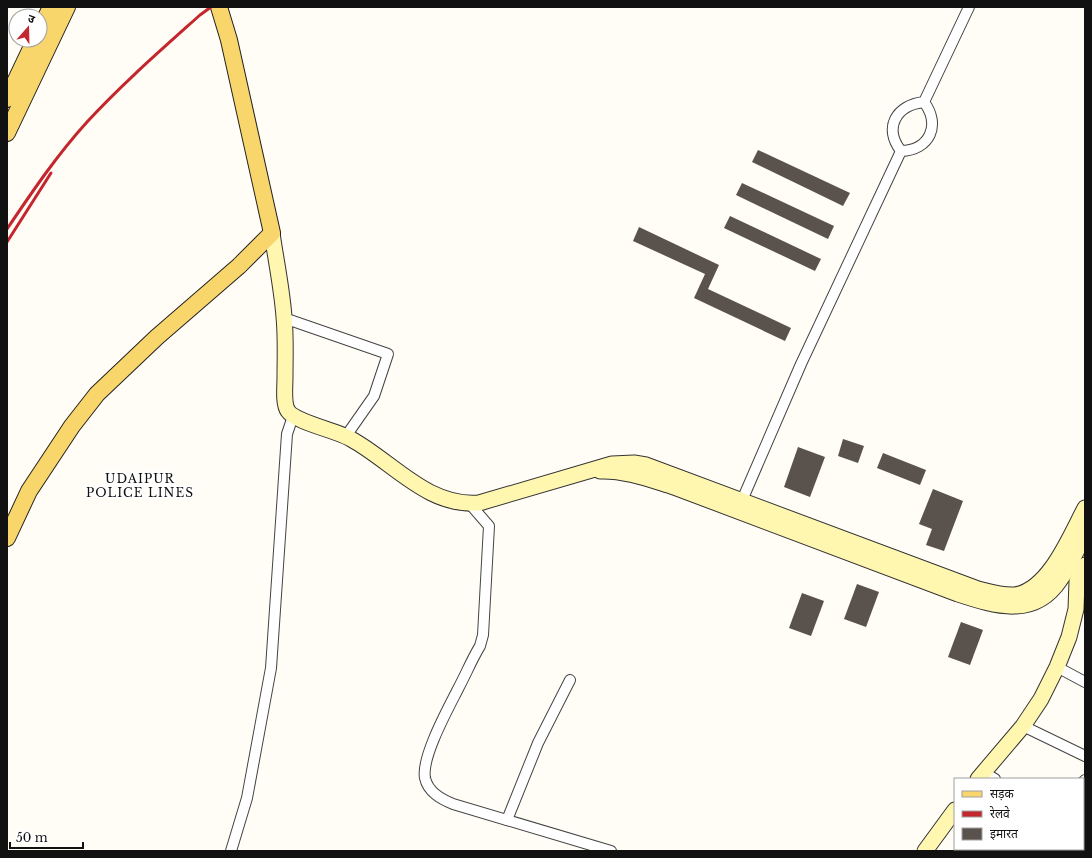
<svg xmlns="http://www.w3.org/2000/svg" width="1092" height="858" viewBox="0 0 1092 858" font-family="'Libre Baskerville','Noto Sans Devanagari',serif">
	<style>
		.building { fill: #5a524d }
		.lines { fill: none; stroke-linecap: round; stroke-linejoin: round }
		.street-casing { stroke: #444; stroke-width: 12 }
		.secondary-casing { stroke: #333; stroke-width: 17 }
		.primary-casing { stroke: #222; stroke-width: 18 }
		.street { stroke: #fff; stroke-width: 10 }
		.secondary { stroke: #fff6b0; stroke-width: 15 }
		.primary { stroke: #f9d66b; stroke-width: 16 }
		.rail { stroke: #c4262e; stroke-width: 3 }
		.labels { text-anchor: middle; stroke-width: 4; stroke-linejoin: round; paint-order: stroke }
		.neighbourhood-label { font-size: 12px; letter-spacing: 1px; fill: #111; stroke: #fff }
	</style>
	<rect width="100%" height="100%" fill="#fffdf5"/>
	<g class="building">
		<polygon points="758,150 850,193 843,206 752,162"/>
		<polygon points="742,183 834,226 828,239 736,195"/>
		<polygon points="730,216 821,259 815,271 724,228"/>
		<polygon points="639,227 719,265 708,289 791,328 785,341 694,298 705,274 633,241"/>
		<polygon points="843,439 864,446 858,463 838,456"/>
		<polygon points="798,447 825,457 810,497 784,487"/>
		<polygon points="883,453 926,470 920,485 877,468"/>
		<polygon points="933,489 963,501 944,551 926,545 932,529 919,524"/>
		<polygon points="857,584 879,592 866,627 844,619"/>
		<polygon points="802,593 824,601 811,636 789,628"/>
		<polygon points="961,622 983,630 970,665 948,657"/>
	</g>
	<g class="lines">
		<defs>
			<g id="street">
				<path d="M 901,151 C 883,128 896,105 924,102 L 969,7"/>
				<polyline points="284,318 388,354 374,396 346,436"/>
				<path d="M 469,503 L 489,526 L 483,635 L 480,646 C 472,659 466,674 459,687 C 449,707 421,757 425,778 C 428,792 441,799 453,804 L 611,851"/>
				<path d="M 740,505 L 801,364 L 901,151 C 930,150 941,125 924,102"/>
				<polyline points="1057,667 1085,682"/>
				<polyline points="1023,726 1085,756"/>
				<polyline points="983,772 995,779"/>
				<polyline points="1083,782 1085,780"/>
				<polyline points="507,820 538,743 570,680"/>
				<polyline points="1083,833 1085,835"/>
				<polyline points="231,851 247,798 271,668 287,434 293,416"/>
				<polyline points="1020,851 1021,849"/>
			</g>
			<g id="secondary">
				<path d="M 272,233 C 276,261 282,289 284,317 C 286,337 285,358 285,378 C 285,386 283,404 288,411 C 295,422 338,431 351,439 C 393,462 427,507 479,503 L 612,464 L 634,463 L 646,465 L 978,589 C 990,592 1003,596 1015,595 C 1049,590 1070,536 1085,508"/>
				<path d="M 600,471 C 625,470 651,480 674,487 L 958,594 C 995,606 1034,619 1060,580 C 1070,566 1077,550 1085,534"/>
				<polyline points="978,779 1023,726 1041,699 1057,667 1069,637 1076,609 1077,581 1085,565"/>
				<polyline points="925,851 955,810"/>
			</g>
			<g id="primary">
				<polyline points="40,29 51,7"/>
				<polyline points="7,99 35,40"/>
				<polyline points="7,133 67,7"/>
				<polyline points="7,538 29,491 72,426 97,394 157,337 239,266 272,233 229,40 219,7"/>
			</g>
		</defs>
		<use href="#street" class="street-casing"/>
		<use href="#secondary" class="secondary-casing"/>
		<use href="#primary" class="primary-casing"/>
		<use href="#street" class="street"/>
		<use href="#secondary" class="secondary"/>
		<use href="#primary" class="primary"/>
		<g class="rail">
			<path d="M 7,229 C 32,192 57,155 87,122 C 122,84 161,50 200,15 L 211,7"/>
			<polyline points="7,242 51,173"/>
		</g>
	</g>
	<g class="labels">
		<g class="neighbourhood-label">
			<text x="140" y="483">UDAIPUR<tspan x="140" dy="14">POLICE LINES</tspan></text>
		</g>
	</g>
	<rect width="1092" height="858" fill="none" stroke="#111111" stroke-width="16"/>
	<rect x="954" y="778" width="130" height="72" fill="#ffffff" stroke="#a0a0a0"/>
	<rect x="962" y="791" width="20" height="6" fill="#f9d66b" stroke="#a0a0a0"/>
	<text x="990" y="798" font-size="12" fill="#111111">सड़क</text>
	<rect x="962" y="811" width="20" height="6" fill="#c4262e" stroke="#a0a0a0"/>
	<text x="990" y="818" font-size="12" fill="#111111">रेलवे</text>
	<rect x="962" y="828" width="20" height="12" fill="#5a524d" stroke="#a0a0a0"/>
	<text x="990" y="838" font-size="12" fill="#111111">इमारत</text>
	<g transform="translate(28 28) rotate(20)"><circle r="19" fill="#ffffff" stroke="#a0a0a0"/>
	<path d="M0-3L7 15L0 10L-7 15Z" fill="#c4262e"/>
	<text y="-6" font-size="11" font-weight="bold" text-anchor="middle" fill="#111111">उ</text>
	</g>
	<path d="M10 842v6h73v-6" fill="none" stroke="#111111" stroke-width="2"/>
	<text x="16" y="842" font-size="12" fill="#111111" stroke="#ffffff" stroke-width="3" paint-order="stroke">50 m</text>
</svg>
